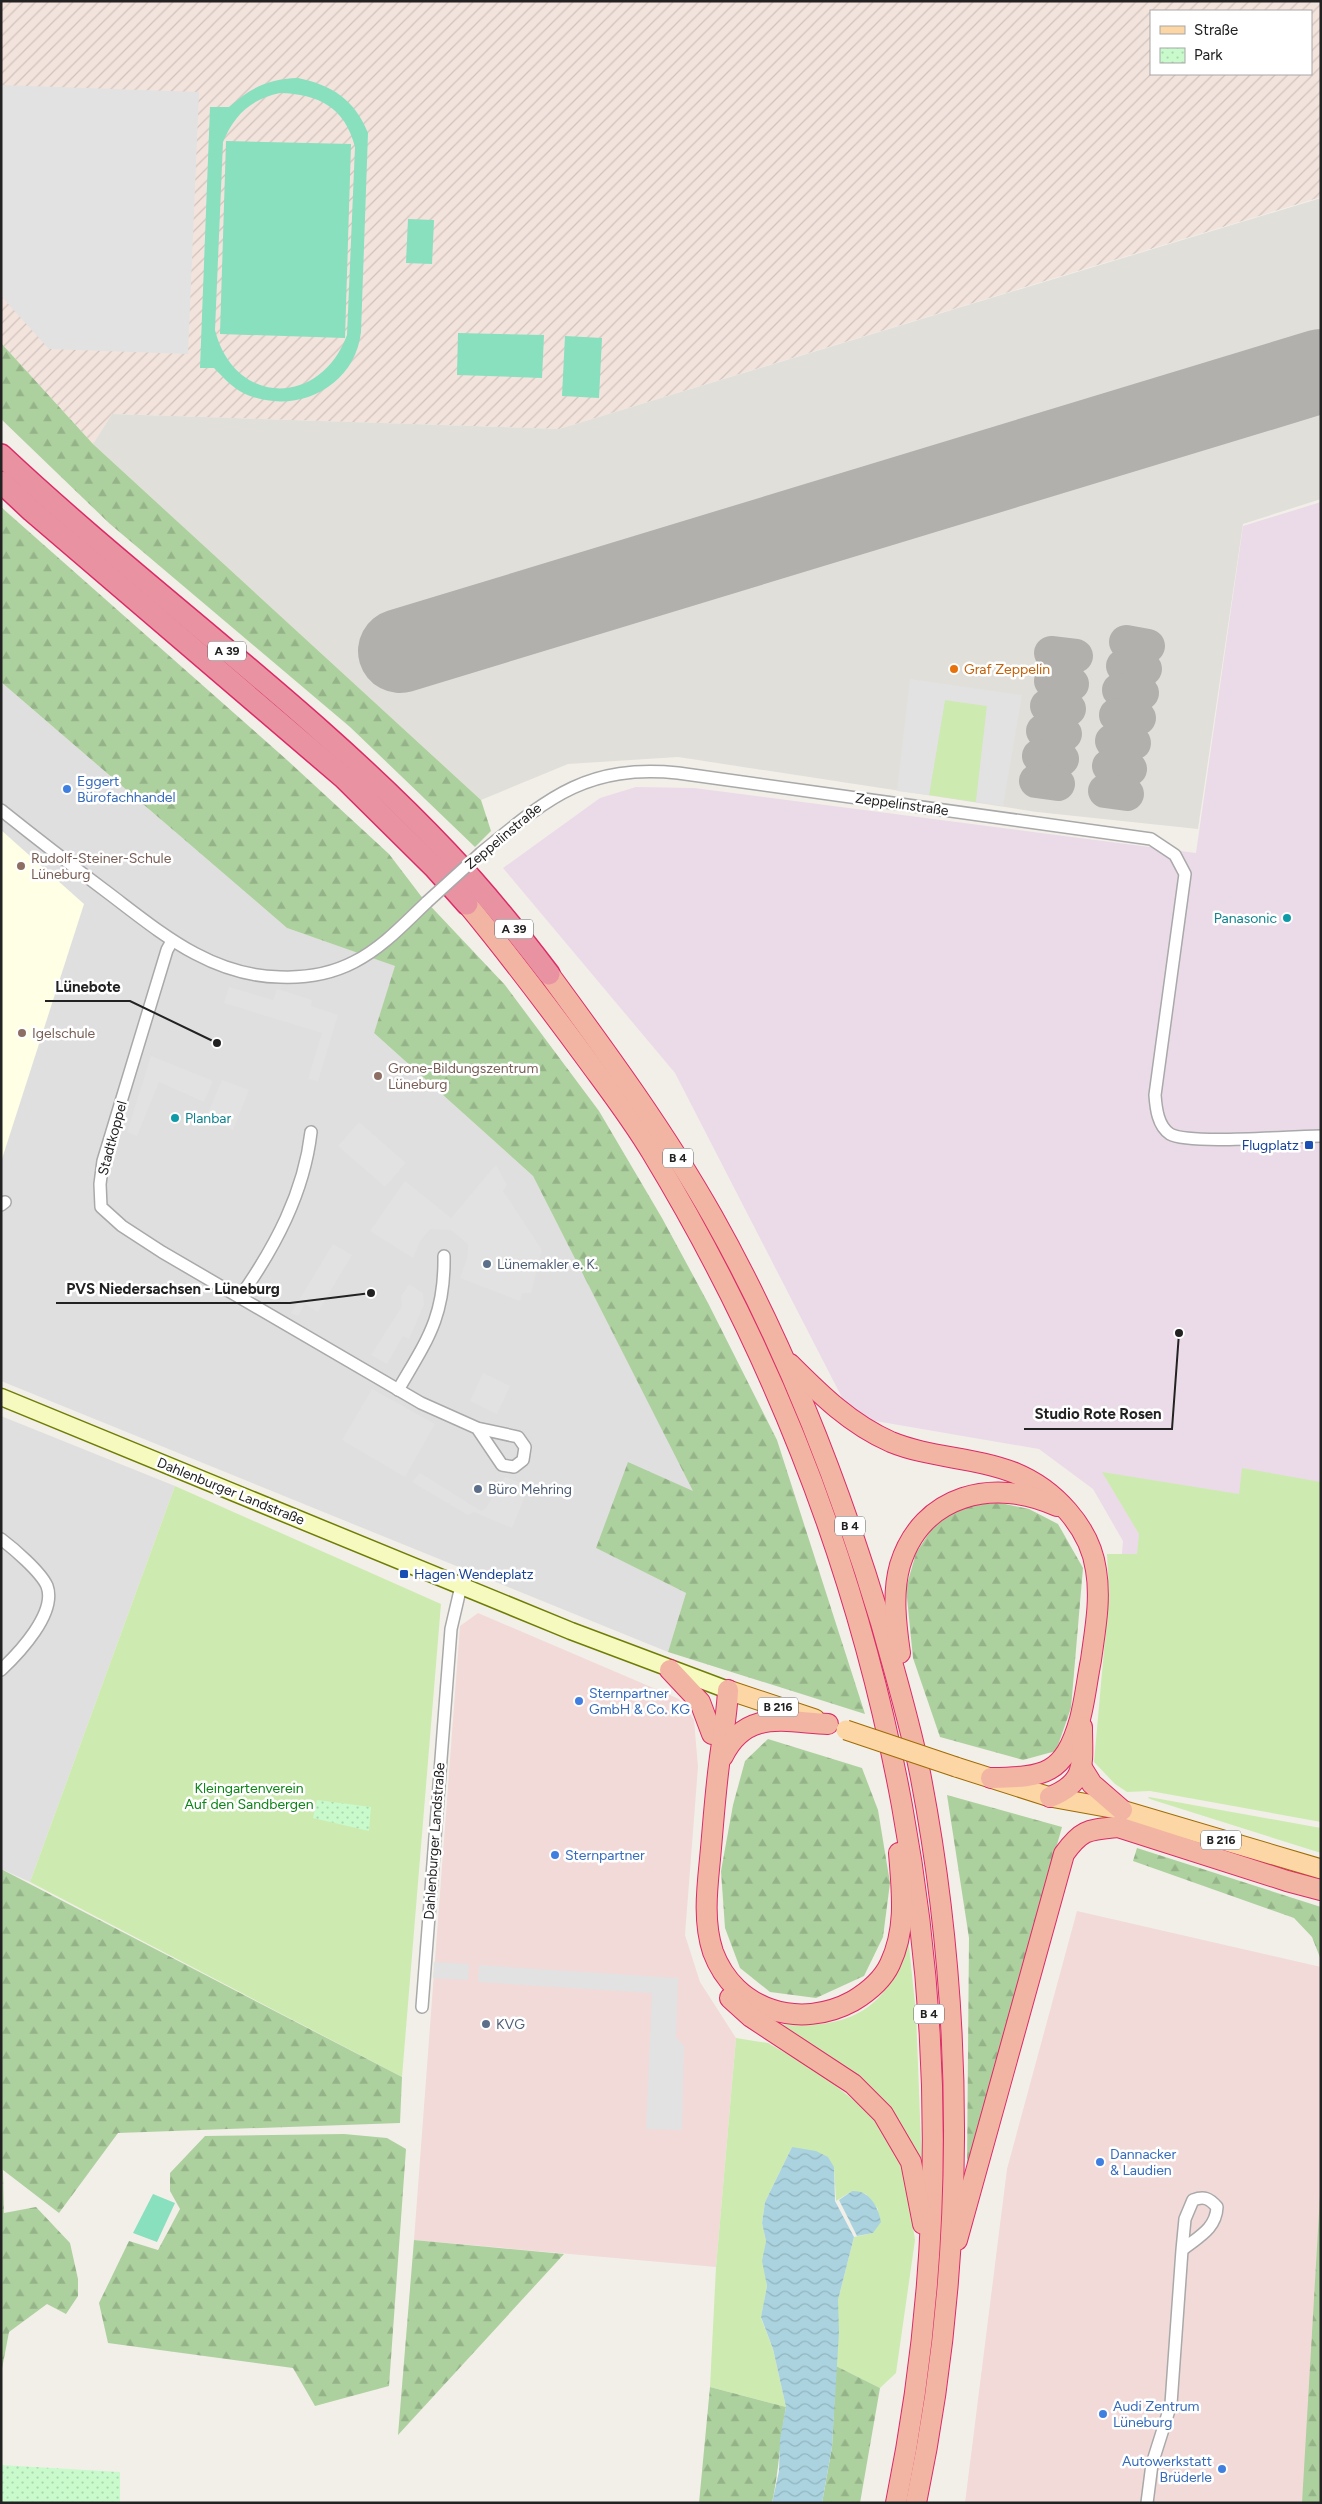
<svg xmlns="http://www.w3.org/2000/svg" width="1322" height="2504" viewBox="0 0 1322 2504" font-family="Figtree,sans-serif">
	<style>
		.residential { fill: #e0dfdf }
		.commercial { fill: #f2dad9 }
		.industrial { fill: #ebdbe8 }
		.education { fill: #ffffe5 }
		.military { fill: url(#military-furrows); fill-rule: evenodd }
		.airport { fill: #e1dfda }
		.grass { fill: #cdebb0 }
		.forest { fill: url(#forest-firs) }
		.park { fill: url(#park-dots) }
		.pitch { fill: #88e0be; fill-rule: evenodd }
		.parking { fill: #e2e2e2 }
		.water { fill: url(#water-waves) }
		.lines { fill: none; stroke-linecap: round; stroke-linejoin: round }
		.taxiway { stroke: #b1b0ac; stroke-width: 34 }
		.runway { stroke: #b1b0ac; stroke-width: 84 }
		.minor-casing { stroke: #a9a9a9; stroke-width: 14 }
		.secondary-casing { stroke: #707d05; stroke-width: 19 }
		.primary-casing { stroke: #a06b00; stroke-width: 21 }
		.trunk-casing { stroke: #dc2a67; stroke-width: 22 }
		.motorway-casing { stroke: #dc2a67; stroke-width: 24 }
		.minor { stroke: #fff; stroke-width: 11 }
		.secondary { stroke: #f7fabf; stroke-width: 16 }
		.primary { stroke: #fcd6a4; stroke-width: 19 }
		.trunk { stroke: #f2b4a3; stroke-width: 20 }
		.motorway { stroke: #e892a2; stroke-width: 21 }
		.minor-bridge-casing { stroke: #a9a9a9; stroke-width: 14; stroke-linecap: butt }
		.primary-bridge-casing { stroke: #a06b00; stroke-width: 21; stroke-linecap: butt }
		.minor-bridge { stroke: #fff; stroke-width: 11 }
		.primary-bridge { stroke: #fcd6a4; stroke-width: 19 }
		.food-dot { fill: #e8710a; stroke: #fff; stroke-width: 2 }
		.shop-dot { fill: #3f7fe0; stroke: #fff; stroke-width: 2 }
		.education-dot { fill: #8d6e63; stroke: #fff; stroke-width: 2 }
		.culture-dot { fill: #0f9aa8; stroke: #fff; stroke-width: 2 }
		.transit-dot { fill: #1a4fb4; stroke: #fff; stroke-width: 2 }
		.service-dot { fill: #5c6f8a; stroke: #fff; stroke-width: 2 }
		.labels { text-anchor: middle; stroke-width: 5; stroke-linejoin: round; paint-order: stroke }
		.shield { fill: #fff; stroke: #646464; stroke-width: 1 }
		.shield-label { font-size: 12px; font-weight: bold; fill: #222 }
		.food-label { font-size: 14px; fill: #c56008; stroke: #fff; text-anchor: start }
		.shop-label { font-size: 14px; fill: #366cbe; stroke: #fff; text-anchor: start }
		.street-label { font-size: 14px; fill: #222; stroke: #fff }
		.education-label { font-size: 14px; fill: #785e54; stroke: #fff; text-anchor: start }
		.culture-label { font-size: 14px; fill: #0d838f; stroke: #fff; text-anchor: end }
		.transit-label { font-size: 14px; fill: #164399; stroke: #fff; text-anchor: end }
		.service-label { font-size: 14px; fill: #4e5e75; stroke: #fff; text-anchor: start }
		.park-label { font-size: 14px; fill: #0c8416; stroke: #fff }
		.leader { fill: none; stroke: #222; stroke-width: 2 }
		.callout-dot { fill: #222; stroke: #fff; stroke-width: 2 }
		.callout-label { font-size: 15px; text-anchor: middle; font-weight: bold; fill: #222; stroke: #fff; stroke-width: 5; stroke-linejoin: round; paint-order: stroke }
	</style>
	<defs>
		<pattern id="military-furrows" width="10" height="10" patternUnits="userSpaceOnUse" patternTransform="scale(1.25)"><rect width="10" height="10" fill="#f3e3dd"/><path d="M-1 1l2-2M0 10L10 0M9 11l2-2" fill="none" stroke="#d0c2bd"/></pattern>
		<pattern id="forest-firs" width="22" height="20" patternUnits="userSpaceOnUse" patternTransform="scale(1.25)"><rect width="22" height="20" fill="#add19e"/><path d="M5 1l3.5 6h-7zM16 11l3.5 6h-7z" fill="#95b388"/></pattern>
		<pattern id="park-dots" width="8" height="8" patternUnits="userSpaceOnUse" patternTransform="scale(1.25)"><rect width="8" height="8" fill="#c8facc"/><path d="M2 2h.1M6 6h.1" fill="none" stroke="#acd6af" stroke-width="1.8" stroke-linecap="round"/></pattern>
		<pattern id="water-waves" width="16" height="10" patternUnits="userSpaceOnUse" patternTransform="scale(1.25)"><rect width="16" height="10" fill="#aad3df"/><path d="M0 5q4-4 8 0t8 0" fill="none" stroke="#92b5bf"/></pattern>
	</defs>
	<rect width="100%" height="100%" fill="#f2efe9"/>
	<g class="residential">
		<polygon points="1,682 287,928 396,966 374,1033 533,1176 694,1492 596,1548 686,1593 668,1652 1,1381"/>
		<polygon points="1,1416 175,1486 30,1882 1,1869"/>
	</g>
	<g class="commercial">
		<polygon points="478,1613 679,1699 694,1720 698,1767 685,1935 700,1982 736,2038 716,2267 414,2240 460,1626"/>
		<polygon points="1077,1911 1321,1967 1321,2503 965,2503 1007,2169"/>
	</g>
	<polygon class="industrial" points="1321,502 1321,1679 1114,1647 1123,1541 1093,1489 1039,1449 852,1417 675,1073 503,868 600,798 636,787 694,788 1196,853 1243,526"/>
	<polygon class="education" points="1,830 84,904 1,1162"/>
	<path class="military" d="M 1,1 L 1321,1 L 1321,197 L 559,429 L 112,414 L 93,444 L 1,343 ZM 1151,11 L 1311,11 L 1311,74 L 1151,74 Z"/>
	<polygon class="airport" points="1321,198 1321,499 1243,524 1198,829 1037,812 678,757 568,764 481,800 93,444 112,414 559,429"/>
	<g class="grass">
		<polygon points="945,700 987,706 976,802 929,795"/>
		<polygon points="1242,1468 1321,1482 1321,1822 1150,1791 1127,1792 1115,1784 1094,1762 1109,1594 1107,1554 1137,1554 1139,1534 1102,1472 1239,1494"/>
		<polygon points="175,1486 441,1604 402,2077 30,1882"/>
		<polygon points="1149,1797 1321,1828 1321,1853 1153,1800 1148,1798"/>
		<path d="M 908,1937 L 916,2013 L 922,2169 L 892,2109 L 775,2024 C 821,2027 865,2025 891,1981 C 899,1968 903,1951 908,1937 Z"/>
		<polygon points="736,2038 768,2043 816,2070 876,2118 904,2165 915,2240 896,2373 880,2388 836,2366 838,2300 854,2237 873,2233 878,2209 866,2194 852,2191 836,2201 834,2167 792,2147 765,2202 762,2223 766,2241 763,2261 767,2286 761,2318 773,2349 786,2407 710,2387 716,2267"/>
	</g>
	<g class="forest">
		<polygon points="1,343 93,444 481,800 491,831 475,847 350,727 110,524 1,419"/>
		<polygon points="1,507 287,760 389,854 421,896 505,985 599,1111 662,1218 708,1303 777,1440 865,1714 668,1652 686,1593 596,1548 628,1462 693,1491 533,1176 374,1033 395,966 287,928 1,682"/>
		<polygon points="1000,1503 1029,1509 1058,1524 1083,1568 1071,1708 1056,1751 1023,1760 940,1737 913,1658 906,1588 916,1553 933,1527 964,1505"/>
		<polygon points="768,1739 862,1768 878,1810 890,1883 883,1937 864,1976 816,1998 770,1992 740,1968 725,1928 721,1871 733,1805 745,1761"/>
		<polygon points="947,1795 1062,1827 967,2167 969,1938"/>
		<polygon points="1137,1848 1321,1907 1321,1960 1312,1937 1294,1918 1133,1861"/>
		<polygon points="1,1869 402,2077 400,2123 118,2133 59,2213 3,2170 4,2213 36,2207 70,2243 78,2279 78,2296 66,2314 47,2304 9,2332 1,2374"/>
		<polygon points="344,2134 387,2138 406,2149 389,2386 315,2406 293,2368 108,2343 99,2303 129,2241 158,2250 180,2209 170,2191 170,2173 205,2136"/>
		<polygon points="1321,2179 1321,2503 1302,2503"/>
		<polygon points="414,2240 564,2254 398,2435"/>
		<polygon points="836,2366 880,2388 860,2503 822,2503 832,2447"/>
		<path d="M 710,2387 L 786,2407 C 780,2439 779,2471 772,2503 L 699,2503 Z"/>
	</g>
	<g class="park">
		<polygon points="317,1800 371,1807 369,1831 313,1818"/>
		<polygon points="1,2465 120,2472 120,2503 1,2503"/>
	</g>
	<g class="pitch">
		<path d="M 298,78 C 332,85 355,100 368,133 L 361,332 C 355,386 299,414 250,396 C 235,391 225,379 214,368 L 200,368 L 210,107 L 229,107 C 251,87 269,79 298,78 ZM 280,93 C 318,94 345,107 355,147 L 347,335 C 320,408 234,406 215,330 L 223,142 C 234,115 251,99 280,93 Z"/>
		<polygon points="226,141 351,144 345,338 220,334"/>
		<polygon points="408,219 434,220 432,264 406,263"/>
		<polygon points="458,333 544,335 542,378 457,375"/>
		<polygon points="565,336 602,338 599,398 562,396"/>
		<polygon points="153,2194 175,2203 157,2242 133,2233"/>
	</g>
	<g class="parking">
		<polygon points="1,85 199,92 188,354 49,349 1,296"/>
		<polygon points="910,679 1022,695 1003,806 976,802 987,706 945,700 929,795 897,791"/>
		<polygon points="229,987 273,1000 277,989 312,1000 311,1006 338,1015 318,1081 308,1079 322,1033 224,1003"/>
		<polygon points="151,1056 213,1081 204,1102 159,1082 137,1136 127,1132"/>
		<polygon points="222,1080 249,1090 233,1130 206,1117"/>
		<polygon points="359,1122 406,1163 385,1187 338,1146"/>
		<polygon points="496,1165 507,1185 503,1191 542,1250 531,1293 522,1293 520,1301 460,1278 467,1259 468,1244 451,1230 430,1229 420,1241 413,1258 370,1231 405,1181 451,1218"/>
		<polygon points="333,1244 352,1255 318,1312 305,1304 298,1316 291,1313"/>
		<polygon points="409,1284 423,1293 424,1305 409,1339 403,1336 387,1364 371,1355 402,1306 401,1296"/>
		<polygon points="483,1373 510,1386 497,1414 470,1401"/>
		<polygon points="372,1389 435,1424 405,1477 342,1440"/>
		<polygon points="420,1473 481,1511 486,1508 505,1477 529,1486 512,1528 474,1512 468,1515 412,1482"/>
		<polygon points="434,1962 469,1964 468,1980 433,1978"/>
		<polygon points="479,1965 678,1978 676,2037 684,2046 682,2130 646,2129 652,1993 478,1982"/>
	</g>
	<g class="water">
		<polygon points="792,2147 816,2151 828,2157 834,2167 835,2201 854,2237 838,2300 839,2332 832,2447 822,2503 772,2503 779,2471 780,2439 786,2407 773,2349 761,2317 767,2286 762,2261 766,2241 762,2223 765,2202"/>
		<path d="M 852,2191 C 870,2190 878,2207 881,2222 L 873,2233 L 857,2236 L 839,2200 Z"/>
	</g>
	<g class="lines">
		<g class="taxiway">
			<polyline points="1126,642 1148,646"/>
			<polyline points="1051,653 1076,656"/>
			<polyline points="1123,666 1145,669"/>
			<polyline points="1051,681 1072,684"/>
			<polyline points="1119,690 1142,693"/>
			<polyline points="1047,706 1069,709"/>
			<polyline points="1116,715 1139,718"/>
			<polyline points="1043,731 1065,734"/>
			<polyline points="1112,741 1134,743"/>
			<polyline points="1039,756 1062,759"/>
			<polyline points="1109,766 1130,769"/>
			<polyline points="1036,781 1058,784"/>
			<polyline points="1105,791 1127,794"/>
		</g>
		<polyline class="runway" points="400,651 1321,371"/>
		<defs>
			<g id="minor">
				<path d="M 1,810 C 36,838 71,865 107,892 C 160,932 210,976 280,977 C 306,978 331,974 354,962 C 382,948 404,924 427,902"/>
				<path d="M 481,853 C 548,798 586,764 678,773 L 1151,839 L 1175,855 L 1185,874 L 1155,1095 C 1156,1109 1158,1126 1170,1134 C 1189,1145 1293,1136 1321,1136"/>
				<polyline points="172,941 167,950 103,1161 100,1184 101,1207 122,1226 162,1252 421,1403 477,1428 502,1465 514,1467 523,1460 525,1447 518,1437 477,1428"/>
				<polyline points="1,1205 5,1202"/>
				<path d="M 240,1297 C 275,1247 304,1193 311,1132"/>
				<path d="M 398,1390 C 427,1340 445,1317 444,1256"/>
				<path d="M 1,1539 C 13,1548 41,1572 47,1586 C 57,1613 19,1653 1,1670"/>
				<polyline points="422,2007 451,1629 461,1586"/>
				<path d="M 1147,2503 L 1152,2464 L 1171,2404 L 1182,2250 C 1198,2237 1216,2229 1217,2207 C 1209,2198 1204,2196 1193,2200 L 1185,2219 L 1182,2250"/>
			</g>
			<polyline id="secondary" points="1,1397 571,1631 728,1690"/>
			<g id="primary">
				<polyline points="728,1690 815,1719"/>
				<polyline points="956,1767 1050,1797 1122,1810 1321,1869"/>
			</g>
			<g id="trunk">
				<path d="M 467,904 C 509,955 549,1008 588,1061 C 610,1091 633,1121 652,1153 C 898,1560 991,2035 896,2503"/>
				<path d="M 549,974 C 607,1053 665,1132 713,1217 C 785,1345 839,1483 881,1623 C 895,1673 910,1723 920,1773 C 966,2010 966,2266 916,2503"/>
				<path d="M 790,1364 C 820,1394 850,1424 891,1442 C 930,1458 975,1457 1015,1473 C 1054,1489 1090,1527 1096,1570 C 1101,1600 1095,1630 1091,1660 C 1087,1680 1085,1700 1080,1719 C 1064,1775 1045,1777 991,1778"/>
				<path d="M 900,1653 C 896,1625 892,1593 900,1565 C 922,1494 994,1477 1057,1506"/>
				<polyline points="670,1670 700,1702 712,1734"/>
				<path d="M 728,1690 C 727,1715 722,1739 719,1765 C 715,1796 713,1827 710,1859 C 707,1889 703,1922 713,1952 C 735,2011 800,2030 853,2001 C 868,1992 883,1979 890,1964 C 907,1928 902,1891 899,1853"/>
				<path d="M 723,1756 C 746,1709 784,1722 828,1724"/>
				<polyline points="1082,1768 1092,1784 1122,1810"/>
				<path d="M 1050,1797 C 1088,1782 1082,1762 1082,1727"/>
				<polyline points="730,1998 751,2017 853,2084 883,2114 911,2162 923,2224"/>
				<path d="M 957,2240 L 1064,1854 C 1082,1829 1088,1830 1118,1827 L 1287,1881 L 1321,1890"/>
			</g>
			<g id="motorway">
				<path d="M 1,455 C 146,591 310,707 447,852 C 483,890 517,932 549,974"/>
				<polyline points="1,482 32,511 344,778 435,868 467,904"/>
			</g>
		</defs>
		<use href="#minor" class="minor-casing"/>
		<use href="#secondary" class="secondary-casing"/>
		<use href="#primary" class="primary-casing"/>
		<use href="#trunk" class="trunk-casing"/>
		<use href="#motorway" class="motorway-casing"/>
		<use href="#minor" class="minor"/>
		<use href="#secondary" class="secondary"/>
		<use href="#primary" class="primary"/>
		<use href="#trunk" class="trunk"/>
		<use href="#motorway" class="motorway"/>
		<defs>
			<polyline id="minor-bridge" points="427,902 481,853"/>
			<polyline id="primary-bridge" points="846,1730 956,1767"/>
		</defs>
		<use href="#minor-bridge" class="minor-bridge-casing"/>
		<use href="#primary-bridge" class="primary-bridge-casing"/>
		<use href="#minor-bridge" class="minor-bridge"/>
		<use href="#primary-bridge" class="primary-bridge"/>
	</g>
	<circle class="food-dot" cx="954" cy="669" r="5"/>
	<g class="shop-dot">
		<circle cx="67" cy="789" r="5"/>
		<circle cx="579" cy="1701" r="5"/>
		<circle cx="555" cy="1855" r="5"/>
		<circle cx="1100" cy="2162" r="5"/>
		<circle cx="1103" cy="2414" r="5"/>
		<circle cx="1222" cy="2469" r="5"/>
	</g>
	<g class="education-dot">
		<circle cx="21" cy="866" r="5"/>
		<circle cx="22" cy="1033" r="5"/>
		<circle cx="378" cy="1076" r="5"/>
	</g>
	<g class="culture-dot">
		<circle cx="1287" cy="918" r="5"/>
		<circle cx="175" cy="1118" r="5"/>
	</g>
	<g class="transit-dot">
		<rect x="1304" y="1140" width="10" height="10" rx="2.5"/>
		<rect x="399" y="1569" width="10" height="10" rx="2.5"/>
	</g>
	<g class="service-dot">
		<circle cx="487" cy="1264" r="5"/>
		<circle cx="478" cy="1489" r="5"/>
		<circle cx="486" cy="2024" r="5"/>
	</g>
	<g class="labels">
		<g class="shield">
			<rect x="208" y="641.5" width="38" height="19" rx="4"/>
			<rect x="495" y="919.5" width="38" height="19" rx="4"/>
			<rect x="663" y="1148.5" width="30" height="19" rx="4"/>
			<rect x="835" y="1516.5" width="30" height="19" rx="4"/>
			<rect x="758" y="1697.5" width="40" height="19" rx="4"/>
			<rect x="1201" y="1830.5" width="40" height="19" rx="4"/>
			<rect x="914" y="2004.5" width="30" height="19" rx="4"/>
		</g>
		<g class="shield-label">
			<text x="227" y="655">A 39</text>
			<text x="514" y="933">A 39</text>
			<text x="678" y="1162">B 4</text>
			<text x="850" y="1530">B 4</text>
			<text x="778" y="1711">B 216</text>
			<text x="1221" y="1844">B 216</text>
			<text x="929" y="2018">B 4</text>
		</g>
		<g class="food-label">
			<text x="964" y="674">Graf Zeppelin</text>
		</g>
		<g class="shop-label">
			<text x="77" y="786">Eggert<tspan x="77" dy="16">Bürofachhandel</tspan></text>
			<text x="589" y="1698">Sternpartner<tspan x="589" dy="16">GmbH &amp; Co. KG</tspan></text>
			<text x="565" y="1860">Sternpartner</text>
			<text x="1110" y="2159">Dannacker<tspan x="1110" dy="16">&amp; Laudien</tspan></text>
			<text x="1113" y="2411">Audi Zentrum<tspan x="1113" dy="16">Lüneburg</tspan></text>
			<text x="1212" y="2466" text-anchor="end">Autowerkstatt<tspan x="1212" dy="16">Brüderle</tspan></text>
		</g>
		<g class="street-label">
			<text transform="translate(902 804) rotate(8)" y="5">Zeppelinstraße</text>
			<text transform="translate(503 836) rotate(-40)" y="5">Zeppelinstraße</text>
			<text transform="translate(112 1138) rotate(-75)" y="5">Stadtkoppel</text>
			<text transform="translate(231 1491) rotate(22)" y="5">Dahlenburger Landstraße</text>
			<text transform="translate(434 1841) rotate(-86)" y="5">Dahlenburger Landstraße</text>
		</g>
		<g class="education-label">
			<text x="31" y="863">Rudolf-Steiner-Schule<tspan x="31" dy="16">Lüneburg</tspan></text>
			<text x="32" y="1038">Igelschule</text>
			<text x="388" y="1073">Grone-Bildungszentrum<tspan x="388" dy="16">Lüneburg</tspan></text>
		</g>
		<g class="culture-label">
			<text x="1277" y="923">Panasonic</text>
			<text x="185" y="1123" text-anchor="start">Planbar</text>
		</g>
		<g class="transit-label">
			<text x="1299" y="1150">Flugplatz</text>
			<text x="414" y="1579" text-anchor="start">Hagen Wendeplatz</text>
		</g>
		<g class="service-label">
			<text x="497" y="1269">Lünemakler e. K.</text>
			<text x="488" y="1494">Büro Mehring</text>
			<text x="496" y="2029">KVG</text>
		</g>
		<g class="park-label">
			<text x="249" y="1793">Kleingartenverein<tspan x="249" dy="16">Auf den Sandbergen</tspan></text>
		</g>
	</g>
	<path class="leader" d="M217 1043L130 1001H45M371 1293L290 1303H56M1179 1333L1172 1429H1024"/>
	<g class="callout-dot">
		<circle cx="217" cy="1043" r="5"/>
		<circle cx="371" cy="1293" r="5"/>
		<circle cx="1179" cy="1333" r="5"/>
	</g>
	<g class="callout-label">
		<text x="88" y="992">Lünebote</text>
		<text x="173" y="1294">PVS Niedersachsen - Lüneburg</text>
		<text x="1098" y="1419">Studio Rote Rosen</text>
	</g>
	<rect width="1322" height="2504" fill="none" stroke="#222222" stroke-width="5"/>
	<rect x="1150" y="10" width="162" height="65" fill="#ffffff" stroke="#a7a7a7"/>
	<rect x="1160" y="26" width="25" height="8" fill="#fcd6a4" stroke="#a7a7a7"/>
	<text x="1194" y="35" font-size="15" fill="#222222">Straße</text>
	<rect x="1160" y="48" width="25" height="15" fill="url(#park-dots)" stroke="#a7a7a7"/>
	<text x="1194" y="60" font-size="15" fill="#222222">Park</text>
</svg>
